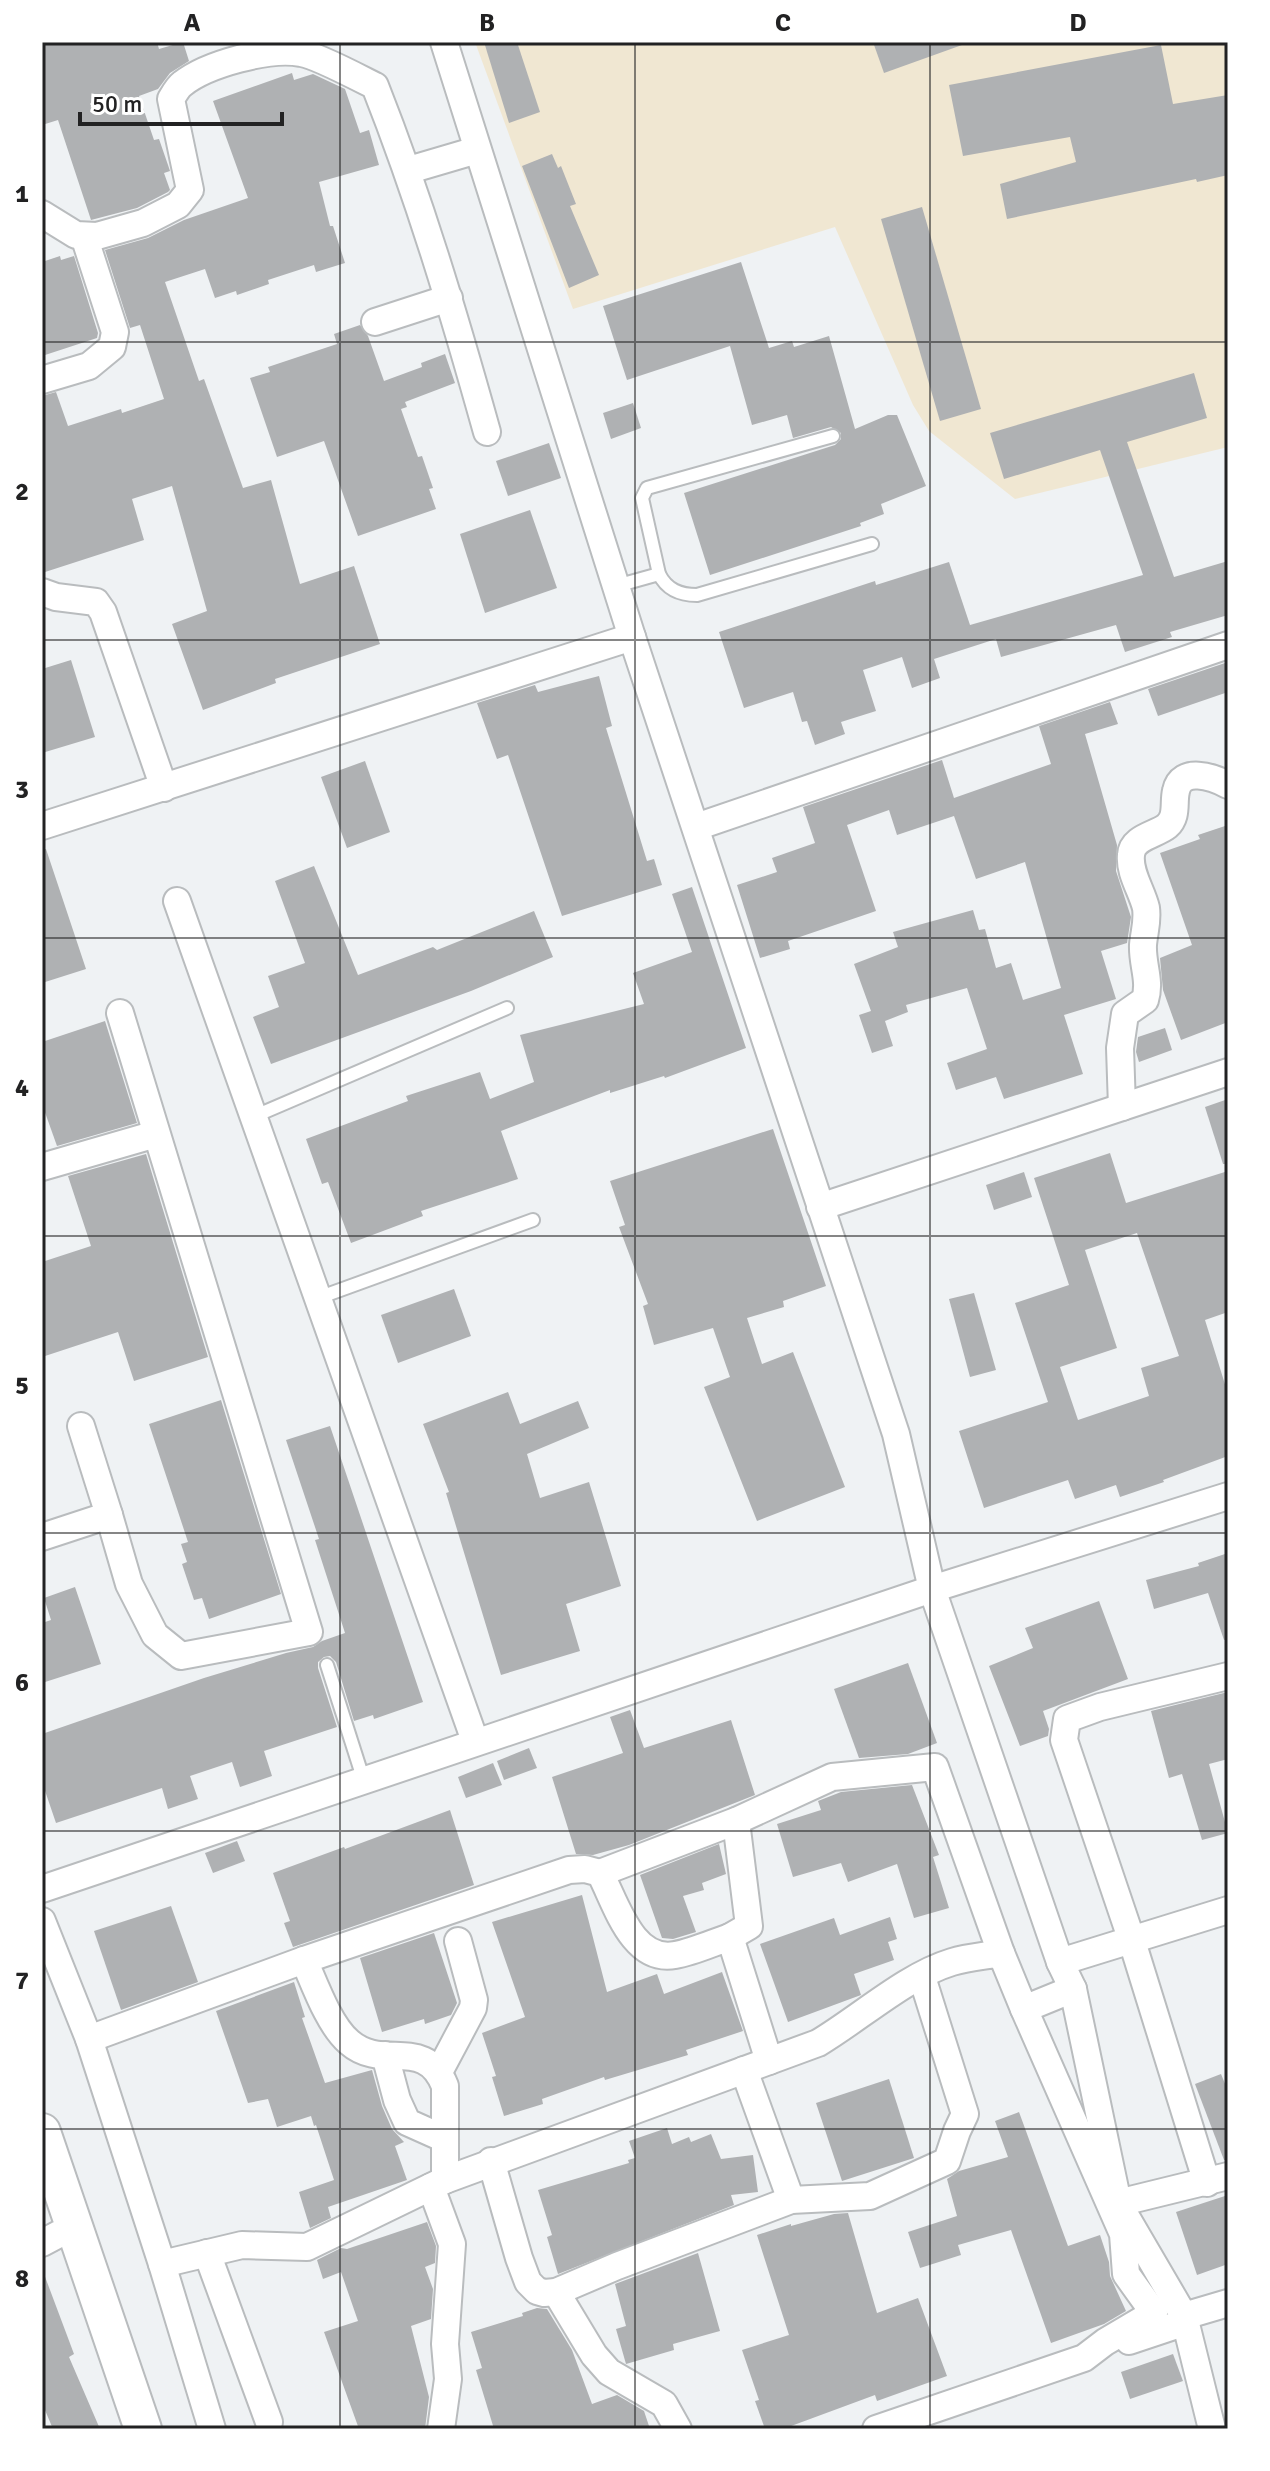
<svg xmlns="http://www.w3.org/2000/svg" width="1270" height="2471" viewBox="0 0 1270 2471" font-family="Signika,sans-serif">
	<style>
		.education { fill: #f0e7d2 }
		.building { fill: #afb1b3; fill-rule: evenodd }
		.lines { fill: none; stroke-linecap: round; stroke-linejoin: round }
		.lane-casing { stroke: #b9bcbe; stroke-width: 16 }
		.street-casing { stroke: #b9bcbe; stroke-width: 30 }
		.secondary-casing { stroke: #b9bcbe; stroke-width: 40 }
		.lane { stroke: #fff; stroke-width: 12 }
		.street { stroke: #fff; stroke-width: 26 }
		.secondary { stroke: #fff; stroke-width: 36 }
		.grid { fill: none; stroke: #222223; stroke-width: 2; stroke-opacity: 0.55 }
		.neatline { fill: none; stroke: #222223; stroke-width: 3 }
		.grid-label { font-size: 26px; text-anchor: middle; font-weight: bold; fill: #222223 }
	</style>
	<rect width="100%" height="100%" fill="#eff2f4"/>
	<polygon class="education" points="475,42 1228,42 1228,447 1015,499 929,431 913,405 835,227 573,309"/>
	<g class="building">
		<polygon points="42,42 157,42 159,49 183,42 189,61 170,73 158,89 139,96 154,140 159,139 168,165 170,171 164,173 170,190 168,192 137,208 91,220 58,120 42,125"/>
		<polygon points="484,42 517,42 540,112 509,123"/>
		<polygon points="873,42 961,42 962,45 884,73"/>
		<polygon points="1161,45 1173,104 1228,95 1228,175 1197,182 1196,179 1007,219 1000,184 1076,162 1070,137 963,156 949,85"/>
		<polygon points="292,73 294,80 313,74 345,89 360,133 369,130 379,165 319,182 330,226 333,226 345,263 316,272 314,265 268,280 269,284 237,295 236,291 215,298 205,269 165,282 199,381 204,379 243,488 271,480 300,584 354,566 380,644 275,679 276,683 203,710 172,624 207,611 172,486 132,499 144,540 42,573 42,396 56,392 68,426 121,409 122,413 164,399 140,325 130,328 105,250 148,238 184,220 248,198 213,101"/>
		<polygon points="552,154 558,168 561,166 576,204 570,206 599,275 569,288 522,166"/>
		<polygon points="922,207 981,409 940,421 881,219"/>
		<polygon points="60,256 61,260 74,256 98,333 97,338 42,356 42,262"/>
		<polygon points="741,262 769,348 792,341 794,347 829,336 855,429 888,415 897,415 926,486 881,504 884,514 860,523 861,526 710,575 684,493 835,445 841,439 841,433 831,427 793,438 787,415 752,425 730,346 627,380 603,306"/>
		<polygon points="360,325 368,336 384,381 422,367 421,363 445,354 455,383 405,402 407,407 401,409 418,457 422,456 433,488 429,489 436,509 358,536 324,441 277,457 250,378 270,372 268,367 337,344 334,334"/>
		<polygon points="1194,373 1207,418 1127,442 1174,577 1228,561 1228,615 1170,632 1172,637 1125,652 1116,625 1001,657 996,639 934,659 940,678 912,688 902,657 863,670 876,711 841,722 845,734 815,745 807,721 802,722 793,692 744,708 719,632 875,581 876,585 949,562 970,625 1143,575 1100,450 1004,479 990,433"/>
		<polygon points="633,403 641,428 611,439 603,413"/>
		<polygon points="549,443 561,478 508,496 496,461"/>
		<polygon points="530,510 557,588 485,613 460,534"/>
		<polygon points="71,660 95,737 42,753 42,669"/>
		<polygon points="1228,662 1228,692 1158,716 1148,689"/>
		<polygon points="599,676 612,726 606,728 647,861 654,859 662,885 562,916 508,755 497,759 477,703 535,685 538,692"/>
		<polygon points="1110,702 1118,724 1085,734 1117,845 1116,871 1131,917 1127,943 1101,951 1116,999 1064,1015 1083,1074 1004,1099 996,1077 956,1090 947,1063 987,1049 967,988 906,1005 908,1012 885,1021 893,1046 872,1053 859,1015 871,1011 854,964 898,947 893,932 973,910 979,930 985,929 996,968 1011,963 1023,1000 1061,988 1025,862 976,879 954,816 897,835 889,810 847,825 876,911 788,941 790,949 760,958 737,885 777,872 772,858 815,843 803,807 942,760 954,798 1051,764 1039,726"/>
		<polygon points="365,761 390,832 347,848 321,777"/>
		<polygon points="1228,825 1228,1022 1181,1040 1163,990 1160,958 1192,945 1160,853 1200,839 1198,835"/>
		<polygon points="46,849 86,969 42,983 42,850"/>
		<polygon points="314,866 358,975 433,947 437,950 534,911 553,957 471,991 271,1064 253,1017 279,1007 268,976 305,963 275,881"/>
		<polygon points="692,887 746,1048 665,1078 664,1076 610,1093 610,1090 501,1131 518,1179 421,1211 423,1216 351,1243 328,1182 322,1184 306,1139 408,1101 406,1096 480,1072 490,1099 534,1082 520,1035 644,1004 633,973 692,952 672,894"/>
		<polygon points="105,1021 137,1123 57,1146 42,1104 42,1042"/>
		<polygon points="1165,1028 1172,1050 1139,1062 1136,1052 1138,1037"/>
		<polygon points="1228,1099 1228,1164 1223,1164 1205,1107"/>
		<polygon points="773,1129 826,1286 783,1301 784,1307 747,1318 762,1364 793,1352 845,1487 757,1521 704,1387 730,1377 713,1328 654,1345 643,1306 648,1304 619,1227 625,1225 610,1181"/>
		<path d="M 1110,1153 L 1126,1203 L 1228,1171 L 1228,1312 L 1205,1320 L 1228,1394 L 1228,1456 L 1163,1480 L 1164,1482 L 1120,1497 L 1116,1485 L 1075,1499 L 1068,1480 L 984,1508 L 959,1431 L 1048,1402 L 1015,1303 L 1069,1285 L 1034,1178 ZM 1137,1233 L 1179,1356 L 1141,1368 L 1149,1396 L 1078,1420 L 1060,1367 L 1117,1348 L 1085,1250 Z"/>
		<polygon points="146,1154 208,1357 134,1381 118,1332 42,1357 42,1262 91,1246 68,1176"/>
		<polygon points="1024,1172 1032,1197 994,1210 986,1185"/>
		<polygon points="454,1289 471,1336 398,1363 381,1315"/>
		<polygon points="974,1293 996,1370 970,1377 949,1299"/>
		<polygon points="508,1392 520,1424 578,1401 589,1428 527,1454 540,1498 589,1482 621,1586 566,1604 580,1651 501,1675 446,1493 449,1492 423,1424"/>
		<polygon points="221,1400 281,1594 209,1619 202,1598 194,1600 182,1564 187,1562 181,1544 188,1542 149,1424"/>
		<polygon points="330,1426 423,1702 374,1719 373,1715 354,1721 336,1662 330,1656 324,1657 318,1662 318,1668 337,1727 264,1751 272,1776 240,1787 232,1762 190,1776 198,1799 168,1809 162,1788 56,1823 42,1782 42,1734 204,1678 286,1653 313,1647 322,1641 345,1633 315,1540 319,1539 286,1440"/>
		<polygon points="1228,1553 1228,1639 1224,1640 1208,1593 1154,1609 1146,1580 1199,1566 1198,1563"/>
		<polygon points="75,1587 101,1664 42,1683 42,1623 51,1620 44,1598"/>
		<polygon points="1099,1601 1128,1679 1043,1711 1049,1729 1048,1736 1020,1746 989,1666 1033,1648 1025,1628"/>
		<polygon points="908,1663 937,1743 908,1754 859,1758 834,1689"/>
		<polygon points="1228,1692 1228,1759 1209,1764 1228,1833 1202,1840 1182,1774 1169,1778 1151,1711"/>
		<polygon points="630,1710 644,1748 731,1720 755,1795 629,1845 593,1855 576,1854 552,1777 623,1753 610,1717"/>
		<polygon points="529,1748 537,1768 504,1780 497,1761"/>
		<polygon points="493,1763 502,1785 466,1798 458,1777"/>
		<polygon points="912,1785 939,1855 933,1857 949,1908 914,1918 897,1864 848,1882 841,1863 793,1877 777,1824 821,1810 818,1801 841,1792"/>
		<polygon points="450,1810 474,1885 293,1947 284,1923 290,1921 273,1873 344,1847 345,1849"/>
		<polygon points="237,1841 245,1861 213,1873 205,1853"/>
		<polygon points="719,1844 726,1874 702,1883 704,1890 683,1896 696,1932 673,1939 662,1938 640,1875"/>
		<polygon points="582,1895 607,1992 657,1974 664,1994 722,1972 743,2031 686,2050 688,2055 605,2080 604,2077 542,2099 543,2104 504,2116 492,2077 496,2076 482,2033 525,2017 492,1922"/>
		<polygon points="171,1906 198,1982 121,2010 94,1931"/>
		<polygon points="890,1917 897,1939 888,1942 894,1960 854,1974 861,1995 788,2022 760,1944 834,1918 840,1935"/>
		<polygon points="434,1933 457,2003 451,2015 425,2024 424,2019 382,2032 360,1958"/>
		<polygon points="294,1982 305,2017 302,2018 325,2083 372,2070 382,2106 392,2129 404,2142 395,2146 407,2180 328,2207 331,2218 310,2228 299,2192 334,2180 316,2125 314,2126 311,2116 277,2127 268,2099 248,2103 216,2011"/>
		<polygon points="1221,2074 1228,2091 1228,2160 1224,2160 1195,2084"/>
		<polygon points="889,2079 914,2158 842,2181 816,2103"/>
		<polygon points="1019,2112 1068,2246 1100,2235 1109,2262 1110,2276 1126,2311 1104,2324 1051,2343 1011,2230 958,2245 961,2255 920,2268 908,2232 957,2216 947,2179 959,2171 1008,2157 995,2121"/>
		<polygon points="667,2128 672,2144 689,2137 691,2142 711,2134 721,2159 753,2155 758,2192 731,2195 734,2205 558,2274 547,2237 552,2235 538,2190 629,2163 628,2160 635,2158 629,2141"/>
		<polygon points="1228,2195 1228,2264 1197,2275 1176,2212"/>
		<polygon points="848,2213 877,2313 918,2298 947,2376 877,2401 875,2395 783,2429 765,2429 755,2401 759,2400 742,2350 789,2335 757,2235 791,2224 791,2226 834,2214"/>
		<polygon points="427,2222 436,2246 435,2263 425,2267 433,2289 431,2319 411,2326 429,2397 425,2429 359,2429 324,2332 358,2321 341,2272 323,2279 317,2260 341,2248 347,2249"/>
		<polygon points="698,2253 720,2331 673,2344 674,2350 626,2364 616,2329 626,2326 615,2284"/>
		<polygon points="44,2274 74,2354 69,2357 100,2429 53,2429 42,2403"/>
		<polygon points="537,2308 547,2309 572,2350 592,2404 617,2395 644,2411 650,2429 494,2429 476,2370 482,2368 471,2332 523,2316 522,2313"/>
		<polygon points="1173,2354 1183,2381 1130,2399 1121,2372"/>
	</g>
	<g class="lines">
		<defs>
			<g id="lane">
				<path d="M 833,436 L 647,488 L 642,498 L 659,574 C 667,590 680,595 697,595 L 872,544"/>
				<polyline points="616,586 659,574"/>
				<polyline points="255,1116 507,1008"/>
				<polyline points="318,1298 533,1220"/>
				<polyline points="327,1665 364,1781"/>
			</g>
			<g id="street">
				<polyline points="444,42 632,637 896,1434 932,1589 1060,1962 1073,1989 1118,2203 1184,2316 1212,2429"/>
				<polyline points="409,170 477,150"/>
				<path d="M 42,214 L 76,235 L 97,236 L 143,223 L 178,205 L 190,190 L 171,99 C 174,94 178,87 182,84 C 207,64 270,47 301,53 C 316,55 359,78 375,86 C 420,200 454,314 487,432"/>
				<polyline points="375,322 449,298"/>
				<polyline points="42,380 89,366 112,347 115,332 84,236"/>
				<polyline points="42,592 56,597 96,602 103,612 164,788"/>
				<polyline points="42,826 632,637"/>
				<polyline points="696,827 1228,645"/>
				<polyline points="177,901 475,1741"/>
				<path d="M 1122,1107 L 1120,1048 L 1125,1014 L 1145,1000 C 1151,980 1142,965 1143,945 C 1144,932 1148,922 1146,908 C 1142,891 1129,873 1131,855 C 1132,837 1156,835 1167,826 C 1178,816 1173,803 1176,791 C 1181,766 1213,777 1228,785"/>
				<polyline points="42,1167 156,1134"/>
				<polyline points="820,1207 1228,1072"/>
				<polyline points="109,1515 129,1584 155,1635 181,1656 309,1632 120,1013"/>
				<polyline points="42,1537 109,1515 81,1426"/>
				<polyline points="600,1873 736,1821"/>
				<polyline points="42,1889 932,1589 1228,1496"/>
				<polyline points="42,1921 89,2039 162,2264 212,2429"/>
				<polyline points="730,1937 749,1926 736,1821 832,1777 935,1767 1001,1953"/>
				<path d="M 304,1960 C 315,1985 329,2025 349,2042 C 383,2072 425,2035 445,2086 L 445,2180"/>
				<polyline points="1060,1962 1228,1910"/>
				<path d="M 89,2039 L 304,1960 L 569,1870 L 585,1869 L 600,1873 C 616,1903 632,1963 675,1955 C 693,1952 712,1943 730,1937 L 769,2061"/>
				<polyline points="385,2055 397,2100 407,2122 445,2139"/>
				<polyline points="744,2070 791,2200"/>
				<polyline points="439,2072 473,2008 474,2000 458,1941"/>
				<polyline points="491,2161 519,2258 528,2282 537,2291 544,2293 556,2292 617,2266 791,2200 870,2196 947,2161 957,2131 965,2114 922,1977"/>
				<polyline points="1207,2183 1131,1938 1064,1740 1067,1719 1100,1707 1228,1676"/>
				<polyline points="431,2187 452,2244 445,2344 448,2379 441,2429"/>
				<polyline points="1118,2203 1228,2176"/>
				<polyline points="42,2243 59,2234"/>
				<polyline points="207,2253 269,2422"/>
				<path d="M 162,2264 L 242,2245 L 307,2247 L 445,2180 L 818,2043 C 860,2018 906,1976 952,1962 C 968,1957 985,1956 1001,1953 L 1024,2009 L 1073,1989"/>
				<polyline points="556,2292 594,2355 609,2372 664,2404 678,2429"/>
				<polyline points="1129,2341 1177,2325 1184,2316 1228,2303"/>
				<polyline points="876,2429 1084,2358 1105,2342 1154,2313 1126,2274 1123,2234 1024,2009"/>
			</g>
			<polyline id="secondary" points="42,2132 143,2429"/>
		</defs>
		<use href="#lane" class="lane-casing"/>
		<use href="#street" class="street-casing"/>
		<use href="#secondary" class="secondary-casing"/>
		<use href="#lane" class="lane"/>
		<use href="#street" class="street"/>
		<use href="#secondary" class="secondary"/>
	</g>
	<path class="grid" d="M 340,42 L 340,2429M 635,42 L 635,2429M 930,42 L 930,2429M 42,342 L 1228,342M 42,640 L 1228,640M 42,938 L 1228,938M 42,1236 L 1228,1236M 42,1533 L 1228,1533M 42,1831 L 1228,1831M 42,2129 L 1228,2129"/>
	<rect width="1270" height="2471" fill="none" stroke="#ffffff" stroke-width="88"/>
	<path d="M80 112v12h202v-12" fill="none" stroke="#222223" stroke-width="4"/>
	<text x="92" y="112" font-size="24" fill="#222223" stroke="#ffffff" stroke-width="6" paint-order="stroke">50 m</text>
	<rect x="44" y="44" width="1182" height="2383" class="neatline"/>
	<g class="grid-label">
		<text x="192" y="31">A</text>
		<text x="487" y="31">B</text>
		<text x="783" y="31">C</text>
		<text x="1078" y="31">D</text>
		<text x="22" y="202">1</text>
		<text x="22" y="500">2</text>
		<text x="22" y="798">3</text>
		<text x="22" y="1096">4</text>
		<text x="22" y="1394">5</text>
		<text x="22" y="1691">6</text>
		<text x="22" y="1989">7</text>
		<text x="22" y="2287">8</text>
	</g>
</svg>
